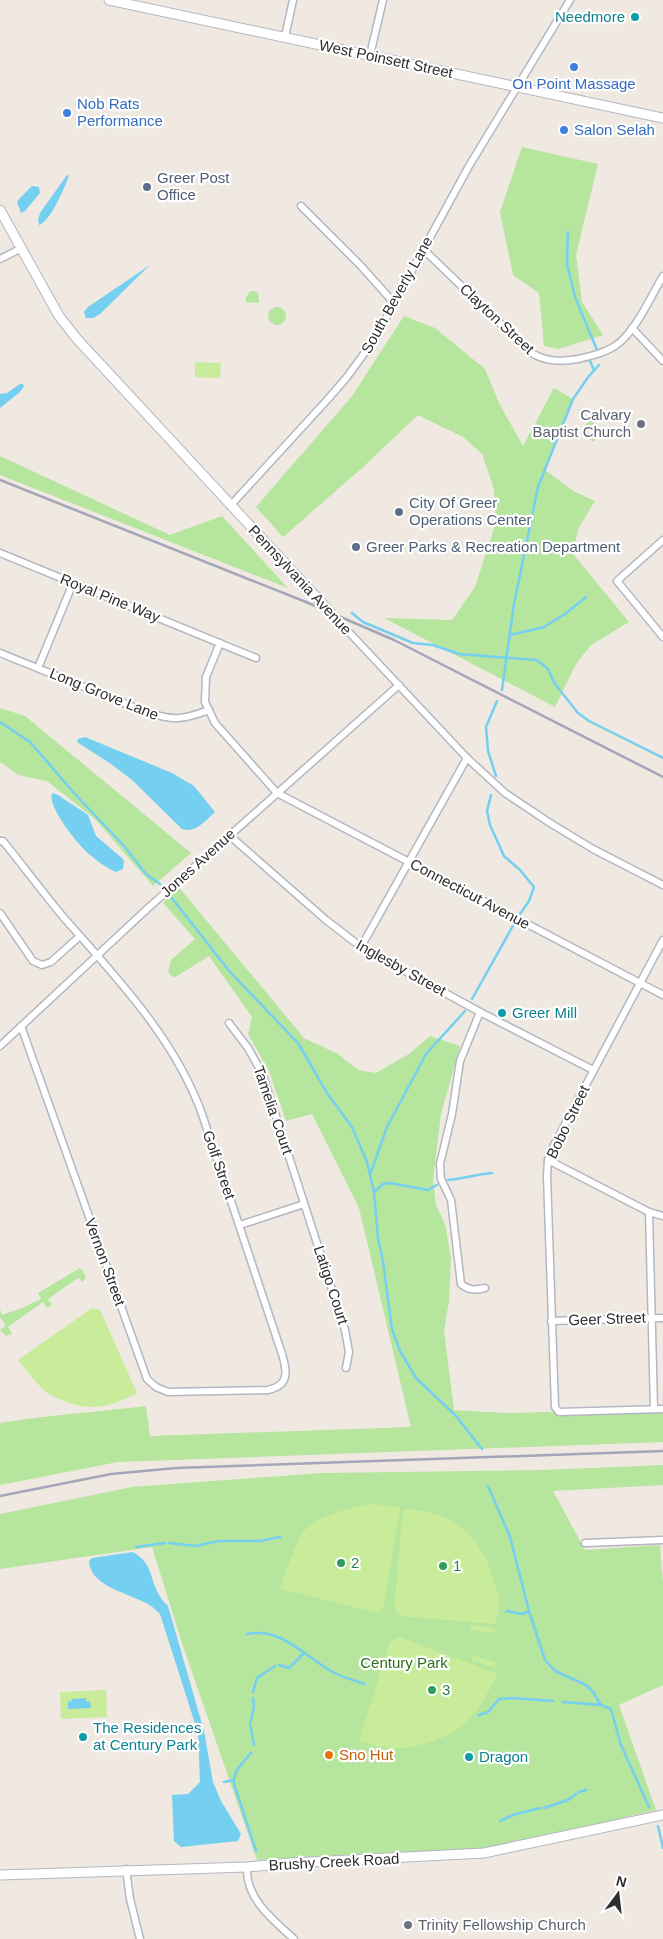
<svg xmlns="http://www.w3.org/2000/svg" width="663" height="1939" viewBox="0 0 663 1939" font-family="Arial,sans-serif">
	<style>
		.green { fill: #b6e59e }
		.pitch { fill: #c9ec9a }
		.water { fill: #75cff0 }
		.lines { fill: none; stroke-linecap: round; stroke-linejoin: round }
		.stream { stroke: #75cff0; stroke-width: 2.5 }
		.street-casing { stroke: #b4b7c1; stroke-width: 9 }
		.secondary-casing { stroke: #b4b7c1; stroke-width: 11 }
		.street { stroke: #fff; stroke-width: 6 }
		.secondary { stroke: #fff; stroke-width: 9 }
		.rail { stroke: #a3a6b8; stroke-width: 2.5 }
		.culture-dot { fill: #0f9aa8; stroke: #fff; stroke-width: 2 }
		.shop-dot { fill: #3f7fe0; stroke: #fff; stroke-width: 2 }
		.service-dot { fill: #5c6f8a; stroke: #fff; stroke-width: 2 }
		.worship-dot { fill: #6b7280; stroke: #fff; stroke-width: 2 }
		.leisure-dot { fill: #2e9e5b; stroke: #fff; stroke-width: 2 }
		.food-dot { fill: #e8710a; stroke: #fff; stroke-width: 2 }
		.labels { text-anchor: middle; stroke-width: 4.5; stroke-linejoin: round; paint-order: stroke }
		.culture-label { font-size: 15px; fill: #0d838f; stroke: #fff; text-anchor: start }
		.street-label { font-size: 15px; fill: #2e2e2e; stroke: #fff }
		.shop-label { font-size: 15px; fill: #366cbe; stroke: #fff; text-anchor: start }
		.service-label { font-size: 15px; fill: #4e5e75; stroke: #fff; text-anchor: start }
		.worship-label { font-size: 15px; fill: #5b616d; stroke: #fff; text-anchor: end }
		.leisure-label { font-size: 15px; fill: #27864d; stroke: #fff; text-anchor: start }
		.park-label { font-size: 15px; fill: #2c6e1b; stroke: #fff }
		.food-label { font-size: 15px; fill: #c56008; stroke: #fff; text-anchor: start }
	</style>
	<rect width="100%" height="100%" fill="#efe9e1"/>
	<g class="green">
		<polygon points="522,147 598,164 576,255 582,302 603,335 559,349 544,346 539,293 513,275 500,212"/>
		<polygon points="251,291 254,291 258,293 259,303 246,302 246,297"/>
		<circle cx="277" cy="316" r="9"/>
		<polygon points="404,316 435,328 485,369 500,405 523,446 554,388 573,399 545,470 575,492 595,501 578,529 573,554 629,622 591,645 576,664 555,707 384,618 452,620 475,587 496,522 494,489 482,454 463,437 418,415 362,468 283,537 256,507 352,396"/>
		<polygon points="591,420 603,433 593,442 587,436 591,432 585,425"/>
		<polygon points="0,456 170,535 222,516 288,588 0,475"/>
		<polygon points="0,708 25,716 191,853 153,886 95,819 47,781 18,775 2,763 0,763"/>
		<path d="M 177,885 L 304,1038 L 338,1054 L 358,1070 L 376,1073 L 409,1054 L 430,1036 L 460,1046 L 441,1114 L 433,1180 L 436,1205 L 445,1224 L 451,1258 L 449,1301 L 444,1331 L 454,1410 L 505,1413 L 663,1409 L 663,1442 L 118,1462 L 0,1485 L 0,1423 C 48,1415 97,1412 146,1406 L 150,1436 L 411,1427 L 359,1208 L 312,1114 L 286,1121 L 269,1071 L 248,1034 L 252,1017 L 209,956 L 174,978 L 168,972 L 171,960 L 195,939 L 163,903 Z"/>
		<polygon points="80,1268 86,1276 83,1282 78,1278 48,1299 52,1305 47,1308 43,1302 8,1327 12,1334 6,1336 0,1330 6,1325 0,1317 0,1309 2,1315 22,1308 41,1299 38,1293"/>
		<polygon points="663,1465 663,1485 553,1491 585,1550 660,1545 663,1583 663,1685 619,1705 656,1810 497,1848 442,1853 257,1860 182,1643 152,1547 0,1569 0,1514 132,1487 322,1473 542,1470"/>
	</g>
	<g class="pitch">
		<polygon points="195,362 221,363 220,378 195,377"/>
		<path d="M 92,1308 L 100,1310 L 137,1393 C 111,1407 92,1412 64,1401 C 59,1399 53,1397 49,1394 C 37,1385 28,1372 18,1360 Z"/>
		<path d="M 371,1504 L 400,1507 L 384,1607 L 378,1613 L 280,1589 C 286,1573 295,1544 304,1531 C 316,1516 353,1507 371,1504 Z"/>
		<path d="M 409,1509 C 421,1511 432,1512 443,1517 C 472,1528 489,1557 495,1586 C 497,1591 500,1599 499,1605 C 499,1611 497,1618 495,1624 L 400,1616 L 394,1608 L 403,1510 Z"/>
		<polygon points="471,1625 495,1628 495,1633 471,1630"/>
		<path d="M 399,1637 L 498,1674 C 489,1690 480,1709 466,1723 C 452,1736 420,1747 401,1748 C 387,1750 373,1745 359,1741 L 390,1642 Z"/>
		<polygon points="473,1655 496,1663 494,1668 472,1660"/>
		<polygon points="106,1690 107,1717 61,1719 60,1692"/>
	</g>
	<g class="water">
		<path d="M 67,175 L 69,176 C 64,188 51,221 39,225 L 38,220 L 40,213 Z"/>
		<polygon points="32,186 39,187 40,193 25,211 21,213 17,202 20,198"/>
		<polygon points="150,265 100,314 93,318 86,318 84,312 88,307"/>
		<polygon points="20,384 23,384 24,386 20,392 0,408 0,394 7,393"/>
		<path d="M 85,737 L 172,773 L 194,786 L 215,812 C 206,820 195,834 182,829 L 132,780 L 111,764 L 77,742 L 78,739 Z"/>
		<path d="M 52,793 L 58,795 L 88,815 L 96,836 L 122,858 L 124,861 L 123,869 L 116,872 C 107,868 98,862 90,855 C 79,846 47,807 52,793 Z"/>
		<path d="M 133,1552 C 153,1564 149,1576 158,1593 C 160,1598 164,1602 168,1606 L 204,1731 L 213,1782 L 221,1801 L 241,1834 L 238,1841 L 181,1847 L 174,1841 L 172,1795 L 188,1794 L 200,1782 L 198,1733 L 160,1614 C 157,1611 154,1608 151,1606 C 134,1594 90,1588 89,1561 L 92,1558 Z"/>
		<polygon points="86,1698 86,1701 90,1701 91,1708 68,1709 68,1702 72,1701 72,1699"/>
	</g>
	<g class="lines">
		<g class="stream">
			<polyline points="568,232 567,264 575,297 597,350"/>
			<polyline points="590,361 594,370"/>
			<polyline points="352,613 363,622 413,643 433,645 459,654 537,660 548,669 555,684 578,713 589,721 663,758"/>
			<polyline points="510,635 544,627 565,614 586,597"/>
			<polyline points="502,690 514,604 538,487 573,399 589,376 599,365"/>
			<polyline points="0,722 30,742 75,794 124,846 146,874 160,884"/>
			<polyline points="496,776 488,751 486,727 497,701"/>
			<polyline points="491,795 487,811 490,825 504,856 520,870 534,887 529,901 520,914"/>
			<polyline points="171,897 230,972 298,1043 327,1093 352,1127 367,1162 374,1192 378,1238 383,1261 392,1329 400,1351 416,1378 456,1416 482,1449"/>
			<polyline points="472,999 514,924"/>
			<polyline points="370,1175 387,1127 426,1054 465,1011"/>
			<path d="M 448,1180 C 463,1179 477,1174 492,1173"/>
			<polyline points="374,1192 383,1184 390,1183 428,1190 437,1185"/>
			<polyline points="488,1486 510,1537 529,1611 545,1660 555,1671 586,1685 593,1692 601,1705 611,1709 621,1745 649,1807"/>
			<polyline points="169,1543 196,1546 219,1541 260,1541 280,1537"/>
			<polyline points="136,1547 165,1543"/>
			<polyline points="507,1611 522,1614 529,1611"/>
			<path d="M 247,1634 C 281,1627 303,1655 331,1671 C 341,1677 353,1680 364,1684"/>
			<polyline points="279,1665 289,1668 304,1653"/>
			<polyline points="253,1692 257,1678 275,1666"/>
			<polyline points="253,1698 254,1707 250,1724 254,1745"/>
			<polyline points="563,1702 601,1705"/>
			<polyline points="479,1715 488,1712 499,1699 512,1698 553,1701"/>
			<path d="M 251,1753 C 243,1763 233,1770 234,1784 L 256,1851"/>
			<polyline points="224,1782 234,1780"/>
			<polyline points="579,1792 586,1790"/>
			<polyline points="544,1808 568,1800 576,1794"/>
			<polyline points="500,1821 513,1815 540,1808"/>
			<polyline points="658,1826 663,1848"/>
		</g>
		<defs>
			<g id="street">
				<polyline points="285,37 293,0"/>
				<polyline points="370,55 383,0"/>
				<polyline points="301,206 361,266 394,303"/>
				<path d="M 423,249 L 530,352 C 545,362 561,362 578,359 C 591,356 604,353 615,346 C 635,333 651,296 663,276"/>
				<polyline points="0,259 20,249"/>
				<polyline points="632,328 663,361"/>
				<polyline points="230,506 328,399 347,377 374,340 469,166 570,0"/>
				<polyline points="663,540 617,581 663,637"/>
				<polyline points="0,553 256,658"/>
				<polyline points="331,613 467,758 505,793 550,823 593,849 663,885"/>
				<polyline points="220,643 206,677 205,702 215,723 277,793 663,995"/>
				<path d="M 0,653 L 146,712 C 174,721 182,720 209,710"/>
				<polyline points="38,668 73,583"/>
				<polyline points="229,835 326,920 361,947 480,1012 593,1070"/>
				<path d="M 0,841 L 3,841 C 24,867 44,894 65,919 C 117,978 175,1039 202,1114 L 282,1354 C 287,1371 290,1385 268,1390 L 168,1392 L 156,1387 L 147,1379 L 21,1026"/>
				<polyline points="0,913 33,961 42,965 51,962 80,936"/>
				<polyline points="663,940 554,1145 548,1160 547,1176 555,1407 559,1412 663,1409"/>
				<polyline points="361,947 467,758"/>
				<path d="M 480,1012 L 460,1061 L 452,1114 L 440,1164 L 441,1179 L 451,1200 L 461,1284 C 469,1291 475,1290 485,1288"/>
				<polyline points="229,1023 248,1048 262,1073 345,1330 349,1352 346,1368"/>
				<polyline points="0,1046 147,909 399,685"/>
				<polyline points="548,1160 649,1212 663,1216"/>
				<polyline points="649,1212 654,1409"/>
				<polyline points="240,1225 304,1204"/>
				<polyline points="551,1321 663,1318"/>
				<polyline points="585,1543 663,1540"/>
				<path d="M 247,1867 C 245,1898 273,1920 294,1939"/>
				<polyline points="126,1869 130,1899 140,1939"/>
			</g>
			<g id="secondary">
				<polyline points="109,0 663,118"/>
				<polyline points="0,210 59,316 77,339 331,613"/>
				<polyline points="0,1875 247,1867 291,1863 484,1853 663,1815"/>
			</g>
		</defs>
		<use href="#street" class="street-casing"/>
		<use href="#secondary" class="secondary-casing"/>
		<use href="#street" class="street"/>
		<use href="#secondary" class="secondary"/>
		<g class="rail">
			<polyline points="0,480 306,602 394,640 663,777"/>
			<polyline points="0,1496 111,1474 176,1468 663,1451"/>
		</g>
	</g>
	<g class="culture-dot">
		<circle cx="635" cy="17" r="5"/>
		<circle cx="502" cy="1013" r="5"/>
		<circle cx="83" cy="1737" r="5"/>
		<circle cx="469" cy="1757" r="5"/>
	</g>
	<g class="shop-dot">
		<circle cx="574" cy="67" r="5"/>
		<circle cx="67" cy="113" r="5"/>
		<circle cx="564" cy="130" r="5"/>
	</g>
	<g class="service-dot">
		<circle cx="147" cy="187" r="5"/>
		<circle cx="399" cy="512" r="5"/>
		<circle cx="356" cy="547" r="5"/>
	</g>
	<g class="worship-dot">
		<circle cx="641" cy="424" r="5"/>
		<circle cx="408" cy="1925" r="5"/>
	</g>
	<g class="leisure-dot">
		<circle cx="341" cy="1563" r="5"/>
		<circle cx="443" cy="1566" r="5"/>
		<circle cx="432" cy="1690" r="5"/>
	</g>
	<circle class="food-dot" cx="329" cy="1755" r="5"/>
	<g class="labels">
		<g class="culture-label">
			<text x="625" y="22" text-anchor="end">Needmore</text>
			<text x="512" y="1018">Greer Mill</text>
			<text x="93" y="1733">The Residences<tspan x="93" dy="17">at Century Park</tspan></text>
			<text x="479" y="1762">Dragon</text>
		</g>
		<g class="street-label">
			<text transform="translate(386 59) rotate(12)" y="5">West Poinsett Street</text>
			<text transform="translate(397 295) rotate(-61)" y="5">South Beverly Lane</text>
			<text transform="translate(497 319) rotate(43)" y="5">Clayton Street</text>
			<text transform="translate(300 580) rotate(47)" y="5">Pennsylvania Avenue</text>
			<text transform="translate(110 598) rotate(22)" y="5">Royal Pine Way</text>
			<text transform="translate(104 694) rotate(22)" y="5">Long Grove Lane</text>
			<text transform="translate(198 863) rotate(-42)" y="5">Jones Avenue</text>
			<text transform="translate(470 894) rotate(28)" y="5">Connecticut Avenue</text>
			<text transform="translate(401 968) rotate(29)" y="5">Inglesby Street</text>
			<text transform="translate(273 1110) rotate(71)" y="5">Tamelia Court</text>
			<text transform="translate(568 1122) rotate(-64)" y="5">Bobo Street</text>
			<text transform="translate(219 1165) rotate(71)" y="5">Golf Street</text>
			<text transform="translate(105 1262) rotate(70)" y="5">Vernon Street</text>
			<text transform="translate(331 1285) rotate(72)" y="5">Latigo Court</text>
			<text transform="translate(607 1319) rotate(-2)" y="5">Geer Street</text>
			<text transform="translate(334 1862) rotate(-3)" y="5">Brushy Creek Road</text>
		</g>
		<g class="shop-label">
			<text x="574" y="89" text-anchor="middle">On Point Massage</text>
			<text x="77" y="109">Nob Rats<tspan x="77" dy="17">Performance</tspan></text>
			<text x="574" y="135">Salon Selah</text>
		</g>
		<g class="service-label">
			<text x="157" y="183">Greer Post<tspan x="157" dy="17">Office</tspan></text>
			<text x="409" y="508">City Of Greer<tspan x="409" dy="17">Operations Center</tspan></text>
			<text x="366" y="552">Greer Parks &amp; Recreation Department</text>
		</g>
		<g class="worship-label">
			<text x="631" y="420">Calvary<tspan x="631" dy="17">Baptist Church</tspan></text>
			<text x="418" y="1930" text-anchor="start">Trinity Fellowship Church</text>
		</g>
		<g class="leisure-label">
			<text x="351" y="1568">2</text>
			<text x="453" y="1571">1</text>
			<text x="442" y="1695">3</text>
		</g>
		<g class="park-label">
			<text x="404" y="1668">Century Park</text>
		</g>
		<g class="food-label">
			<text x="339" y="1760">Sno Hut</text>
		</g>
	</g>
	<g transform="translate(618 1894) rotate(15)" stroke="#ffffff" stroke-width="4" paint-order="stroke">
	<path d="M0-4L9 19L0 12L-9 19Z" fill="#2e2e2e"/>
	<text y="-8" font-size="14" font-weight="bold" text-anchor="middle" fill="#2e2e2e">N</text>
	</g>
</svg>
